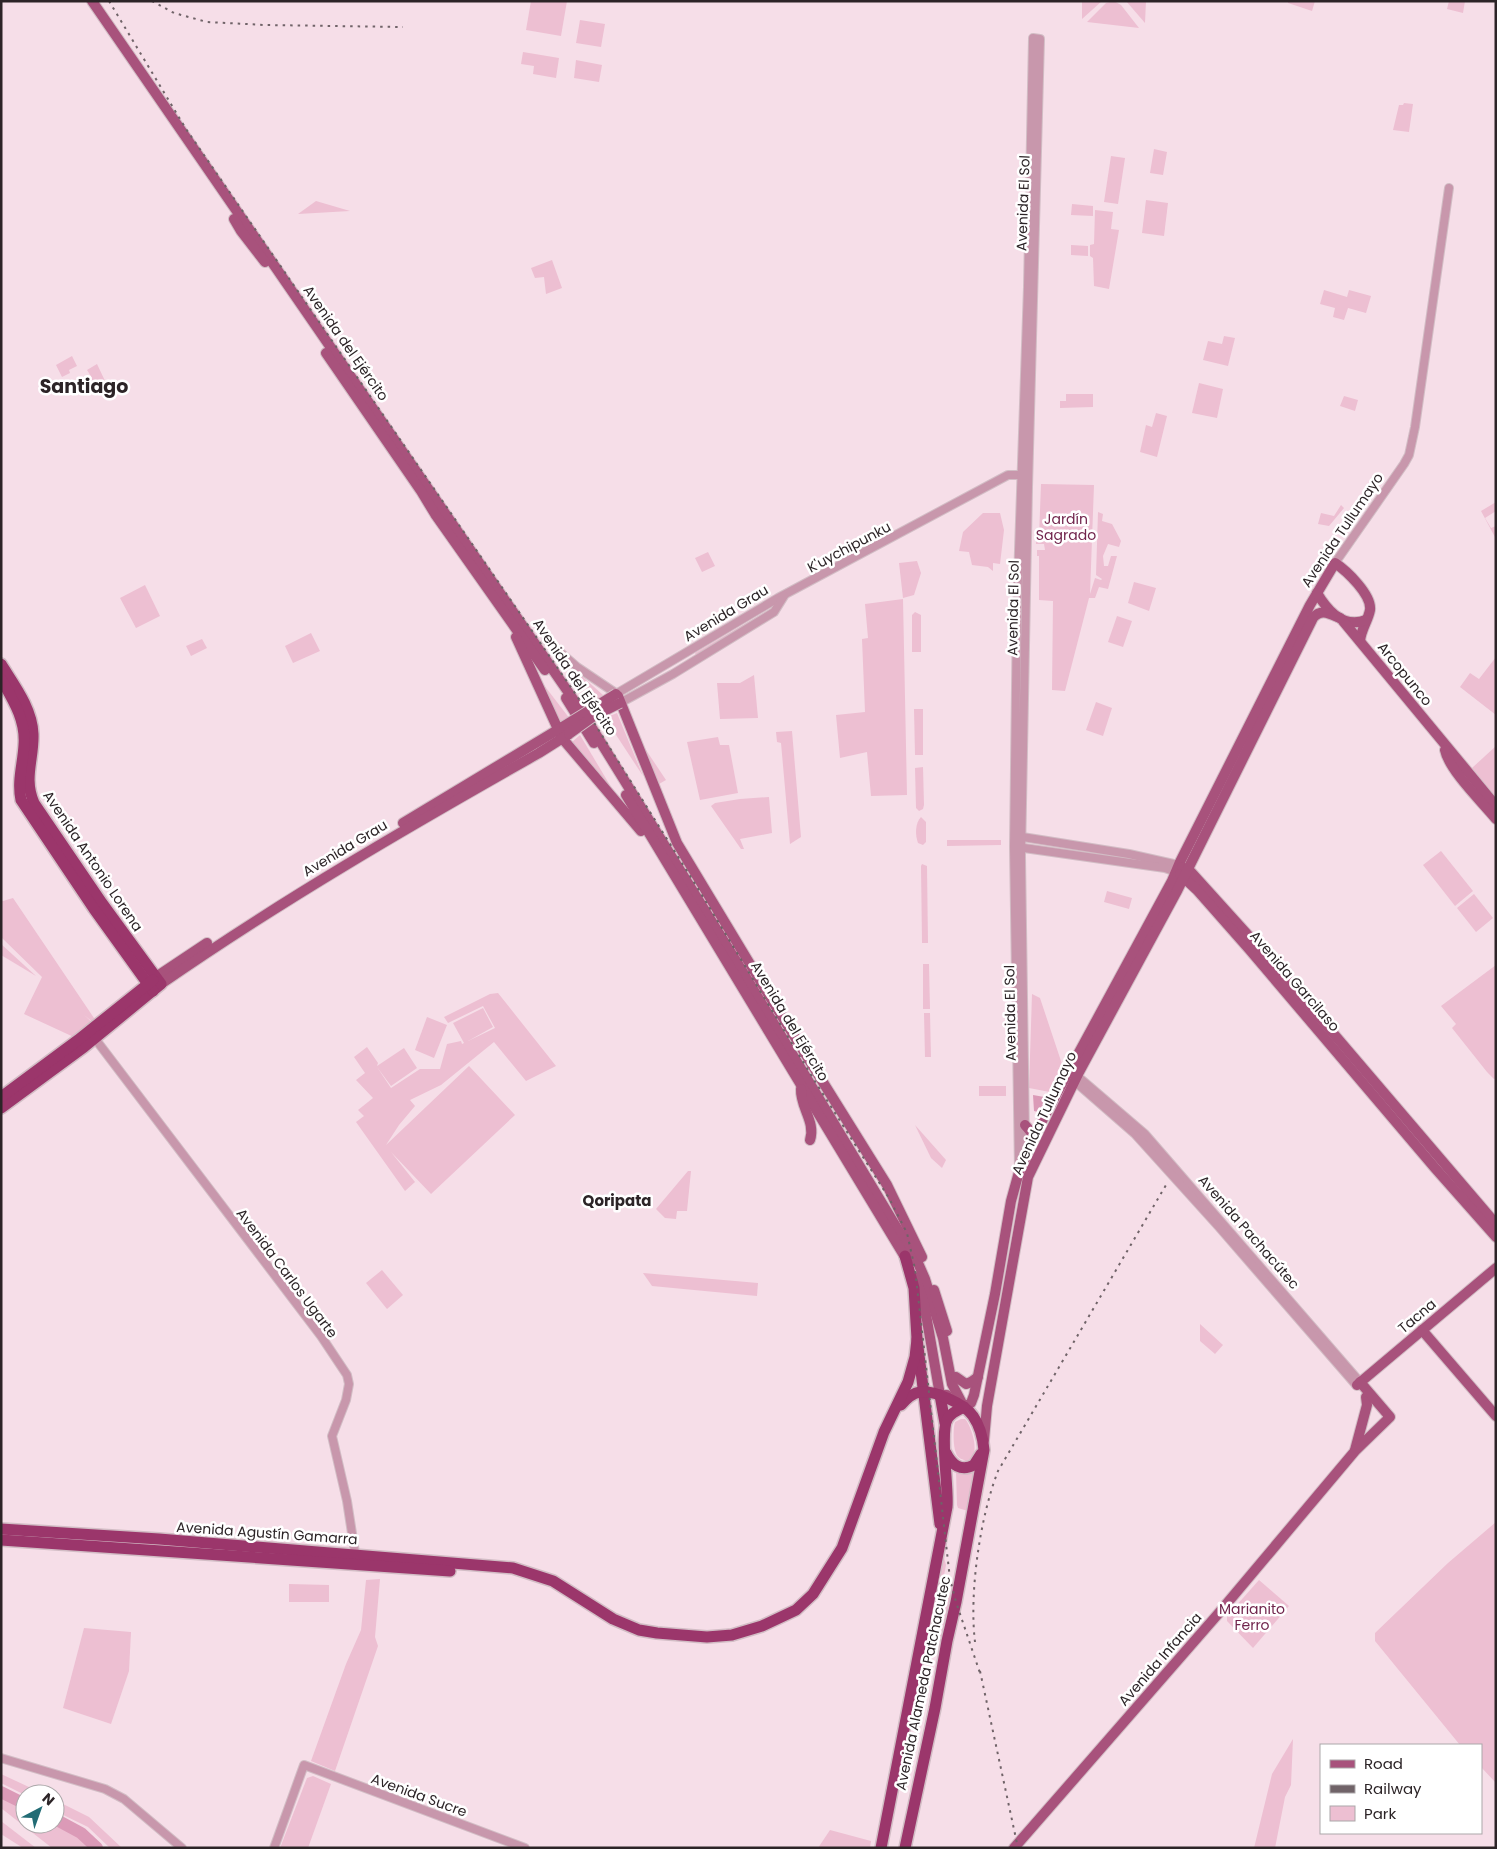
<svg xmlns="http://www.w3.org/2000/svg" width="1497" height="1849" viewBox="0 0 1497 1849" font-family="Poppins,sans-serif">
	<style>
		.green { fill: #edbfd2 }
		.water { fill: #db9ab7 }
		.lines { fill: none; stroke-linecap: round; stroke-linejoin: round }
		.river { stroke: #db9ab7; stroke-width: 12 }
		.minor-casing { stroke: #d2bdc5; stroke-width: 10 }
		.major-casing { stroke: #d2bdc5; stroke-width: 12 }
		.highway-casing { stroke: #d2bdc5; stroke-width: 14 }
		.minor { stroke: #c897ac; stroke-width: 8 }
		.major { stroke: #a8527c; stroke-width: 10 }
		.highway { stroke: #9b366b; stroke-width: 11 }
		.rail { stroke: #706368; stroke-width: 2; stroke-dasharray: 2.5 5; stroke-linecap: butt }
		.major-bridge-casing { stroke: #d2bdc5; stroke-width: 12; stroke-linecap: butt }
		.major-bridge { stroke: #a8527c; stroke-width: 10 }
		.labels { text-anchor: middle; stroke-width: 5; stroke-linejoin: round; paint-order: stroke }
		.street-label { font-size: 14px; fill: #2c2427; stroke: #fff }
		.park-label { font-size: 14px; fill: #71254d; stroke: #fff }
		.neighbourhood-label { font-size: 15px; font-weight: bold; fill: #2c2427; stroke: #fff }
		.district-label { font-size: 19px; font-weight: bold; fill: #2c2427; stroke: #fff }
	</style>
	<rect width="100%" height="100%" fill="#f6dee8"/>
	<g class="green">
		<polygon points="531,1 567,1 561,36 526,30"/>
		<polygon points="1082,1 1102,1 1082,19"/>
		<polygon points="1114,1 1121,5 1139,28 1087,22 1106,3"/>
		<polygon points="1126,1 1146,1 1145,23"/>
		<polygon points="1288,1 1315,1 1312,11 1288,3"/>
		<polygon points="1449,1 1465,1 1463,13 1447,9"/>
		<polygon points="580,20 605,24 601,47 576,43"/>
		<polygon points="523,52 559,58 556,78 533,74 534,66 521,64"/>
		<polygon points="576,60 602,65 599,82 574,78"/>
		<polygon points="1404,103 1413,104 1409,132 1393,130 1399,105 1403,105"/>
		<polygon points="1154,149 1167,152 1163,175 1150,173"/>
		<polygon points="1111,156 1125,158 1118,204 1104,202"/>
		<polygon points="1146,200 1168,203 1164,236 1142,233"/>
		<polygon points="316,201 350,211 298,214"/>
		<polygon points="1072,204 1093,206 1093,216 1071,215"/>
		<polygon points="1095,210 1113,212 1111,229 1119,230 1109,289 1094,286 1093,258 1090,256 1090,245 1094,244"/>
		<polygon points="1071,245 1088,246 1088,256 1071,255"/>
		<polygon points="552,260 562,288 546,294 544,277 535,278 531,268"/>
		<polygon points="1324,290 1347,297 1349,290 1371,296 1366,313 1348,308 1344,320 1333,317 1335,308 1320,304"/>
		<polygon points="1224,336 1235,338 1228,366 1203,360 1208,341 1222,344"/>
		<polygon points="72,356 77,366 69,370 70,373 62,377 56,365"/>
		<polygon points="97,364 106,383 90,392 84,382 92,378 87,370"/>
		<polygon points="1199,383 1223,389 1217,418 1192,413"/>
		<polygon points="1066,394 1093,394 1093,407 1060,408 1060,401 1066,401"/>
		<polygon points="1344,396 1358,400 1355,411 1340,406"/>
		<polygon points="1156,413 1167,416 1157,457 1140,452 1146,425 1152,427"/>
		<polygon points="1041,484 1094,485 1090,594 1095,578 1101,580 1102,579 1096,575 1098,512 1103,514 1102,521 1112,524 1121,541 1119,547 1108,544 1103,556 1104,566 1108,566 1111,556 1117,556 1108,589 1099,587 1095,598 1089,598 1065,691 1052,690 1053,601 1039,600 1039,556 1037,556 1037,550 1045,550 1044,544 1036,544 1036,538 1039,537"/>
		<polygon points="1496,502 1496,511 1485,518 1491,528 1496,526 1496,539 1481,511"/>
		<polygon points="1341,505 1344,508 1329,526 1318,524 1321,513 1334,516"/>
		<polygon points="983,513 1000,513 1004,530 1000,564 993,563 993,571 988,567 972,565 969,552 959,551 963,532"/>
		<polygon points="708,552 715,566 702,572 695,558"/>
		<polygon points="917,561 921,573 914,595 903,598 899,563"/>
		<polygon points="1134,582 1156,588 1149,611 1128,603"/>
		<polygon points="145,585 160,616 136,628 120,598"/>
		<polygon points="903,599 907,795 871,796 867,752 840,758 836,715 865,712 862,639 868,638 865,604"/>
		<polygon points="770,609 771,611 696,655 695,653"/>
		<polygon points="915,612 921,615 921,652 912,652 912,615"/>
		<polygon points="1117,616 1132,621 1123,647 1108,642"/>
		<polygon points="311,633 320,651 293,663 285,646"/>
		<polygon points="202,639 207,648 191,656 186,646"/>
		<polygon points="1496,657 1496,715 1460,687 1470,673 1479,679"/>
		<polygon points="575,670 603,695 596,703"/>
		<polygon points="754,675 758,718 720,719 717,683 740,683"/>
		<polygon points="537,676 570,719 558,722"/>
		<polygon points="1096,702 1112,708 1103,736 1086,730"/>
		<polygon points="914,709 923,709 923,755 915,755"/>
		<polygon points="617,713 643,776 605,718"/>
		<polygon points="792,731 801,837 790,844 781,743 777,742 776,732"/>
		<polygon points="580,735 620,802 571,743"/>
		<polygon points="718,737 720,745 729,745 738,793 700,800 687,742"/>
		<polygon points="1496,746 1496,798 1472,768"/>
		<polygon points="644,747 666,780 659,784"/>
		<polygon points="923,767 924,805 923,809 919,811 916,808 915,768"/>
		<polygon points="769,797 772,833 740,839 744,849 741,849 711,806 715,803 740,799"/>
		<path d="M 921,817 L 926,822 L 926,842 L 923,845 L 918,843 C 915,835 915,823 921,817 Z"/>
		<polygon points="947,840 1001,840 1001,845 947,846"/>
		<polygon points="1441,851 1473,891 1455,906 1423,865"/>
		<polygon points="922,864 927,866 928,943 922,943 921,866"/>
		<polygon points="1107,891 1132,898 1129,909 1104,902"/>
		<polygon points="1474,894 1493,918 1476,932 1457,908"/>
		<polygon points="13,898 96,1021 94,1023 84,1015 94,1024 78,1039 24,1014 42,977 1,937 1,900 3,901"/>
		<polygon points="1,944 36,976 1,955"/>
		<polygon points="923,964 929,964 930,1009 923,1009"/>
		<polygon points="1496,965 1496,1078 1494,1079 1487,1072 1452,1028 1456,1024 1441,1006"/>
		<polygon points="498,993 556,1066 526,1081 494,1042 441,1085 410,1100 415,1106 399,1125 386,1145 469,1066 515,1115 431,1194 391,1152 415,1182 405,1191 356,1122 364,1116 358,1110 373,1098 356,1080 365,1073 354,1057 367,1047 378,1063 377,1066 404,1048 417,1068 391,1086 377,1067 391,1088 420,1069 440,1069 447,1044 461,1041 462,1044 464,1043 453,1023 483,1008 493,1027 468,1041 495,1028 483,1006 448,1023 444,1017 490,994"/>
		<polygon points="1032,994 1040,998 1065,1073 1055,1093 1029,1088"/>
		<polygon points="924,1013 930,1013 931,1057 925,1057"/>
		<polygon points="427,1017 447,1025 434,1058 415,1050"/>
		<rect x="979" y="1086" width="27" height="10"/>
		<polygon points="915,1125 946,1160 942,1168 931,1158"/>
		<polygon points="688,1171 691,1171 687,1211 677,1211 676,1219 665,1218 656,1209"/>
		<polygon points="382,1270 403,1295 387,1309 366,1283"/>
		<polygon points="643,1273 758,1283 757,1296 652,1286"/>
		<polygon points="1200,1324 1223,1345 1215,1354 1200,1341"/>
		<path d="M 961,1419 L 965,1419 C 971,1425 978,1448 973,1456 C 971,1459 968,1460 966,1461 C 962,1459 957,1458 956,1453 C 953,1446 953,1429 955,1422 Z"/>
		<path d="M 978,1468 L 968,1511 L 958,1508 L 957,1505 L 956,1471 C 965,1476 971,1474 978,1468 Z"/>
		<polygon points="1496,1522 1496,1783 1481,1767 1481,1745 1460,1745 1375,1641 1375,1633 1448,1563"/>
		<polygon points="943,1554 946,1565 937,1612 933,1611"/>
		<polygon points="380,1579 375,1637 378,1646 335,1771 311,1761 346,1664 361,1630 366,1580"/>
		<polygon points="1259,1580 1289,1606 1253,1648 1227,1621 1227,1616"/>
		<polygon points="289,1584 329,1585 329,1602 289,1602"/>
		<polygon points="947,1588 951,1597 943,1639 938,1638"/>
		<polygon points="84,1628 131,1632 129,1671 111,1724 63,1708"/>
		<polygon points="1293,1739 1291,1785 1285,1797 1275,1848 1254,1848 1272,1774"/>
		<polygon points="1,1774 44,1794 25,1794 25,1795 1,1783"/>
		<polygon points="313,1776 331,1784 308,1848 280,1848 307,1778"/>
		<polygon points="1,1795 25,1807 25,1824 55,1824 74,1834 91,1848 52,1848 1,1808"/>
		<polygon points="55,1800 89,1817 122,1848 110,1848 88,1827 55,1811"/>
		<polygon points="1,1821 36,1848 23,1848 1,1834"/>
		<polygon points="830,1830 871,1841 870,1848 818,1848"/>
	</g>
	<polygon class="water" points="1033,1095 1050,1098 1042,1113 1034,1111"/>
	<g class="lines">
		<g class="river">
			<polyline points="1,1792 25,1804"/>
			<polyline points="55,1819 81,1833 97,1848"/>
		</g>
		<defs>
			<g id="minor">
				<polyline points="1335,563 1404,464 1409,455 1415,427 1449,188"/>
				<polyline points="546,640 577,667 617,694"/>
				<polyline points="616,694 778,598 1008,475 1026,475"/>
				<polyline points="620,703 673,674 774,612 784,596"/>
				<polyline points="1016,836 1129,854 1178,865"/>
				<polyline points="1017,847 1165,868 1176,872"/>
				<polyline points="93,1036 321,1336 347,1375 349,1384 346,1400 332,1436 347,1501 356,1559"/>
				<polyline points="1075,1074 1145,1134 1360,1382"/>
				<polyline points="1072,1079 1135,1134 1219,1227 1356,1385"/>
				<polyline points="1019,1171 1014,847 1017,609 1028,287 1033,38 1040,39 1028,487 1021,856 1025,1138 1028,1177"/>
				<polyline points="1,1758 105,1789 124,1799 182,1848"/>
				<polyline points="274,1848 304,1765 525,1848"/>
			</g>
			<g id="major">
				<path d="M 92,1 L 582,712 L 738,964 L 918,1263 L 925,1279 L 943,1338 L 952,1384 L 964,1407 L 971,1403 L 974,1395 L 995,1294 L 1011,1201 L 1019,1172 L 1037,1130 L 1172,881 L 1180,862 L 1310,605 L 1335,563 C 1347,571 1372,595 1370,610 C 1368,621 1361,629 1360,641"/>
				<polyline points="234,219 241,231 265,262"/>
				<polyline points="326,353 421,491 435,514 545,670"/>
				<path d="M 1317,593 C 1327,610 1344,629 1366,620"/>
				<polyline points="1343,621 1496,806"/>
				<polyline points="516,637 562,738 641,831"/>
				<polyline points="618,696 677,843 768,994 887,1185 922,1257"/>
				<polyline points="566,698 594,743"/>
				<path d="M 1445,750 C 1449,770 1482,802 1496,819"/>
				<polyline points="626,795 908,1262"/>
				<polyline points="403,823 564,726"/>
				<polyline points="1182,867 1191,872 1274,964 1496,1224"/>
				<polyline points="1180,874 1197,890 1249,949 1435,1168 1496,1237"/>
				<polyline points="156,977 207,943"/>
				<path d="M 161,984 C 282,900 410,826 539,753 L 569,734"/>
				<path d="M 801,1089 C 800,1107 816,1122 810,1140"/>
				<polyline points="1025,1125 1031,1132 1037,1130"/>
				<polyline points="915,1277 924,1303 940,1395 947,1395"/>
				<polyline points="934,1290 947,1331"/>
				<polyline points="1422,1330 1496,1416"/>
				<polyline points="956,1377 966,1384 971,1382 978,1377"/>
				<polyline points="1357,1385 1496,1268"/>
				<path d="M 984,1440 L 987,1406 L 1028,1177 L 1079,1072 L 1177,891 L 1313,618 C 1321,608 1330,614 1340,618"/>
				<polyline points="1355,1450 1367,1405 1366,1397"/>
				<polyline points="1014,1848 1218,1614 1355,1451 1390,1417 1360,1382"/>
			</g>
			<g id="highway">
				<path d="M 1,664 C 14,685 32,708 33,734 C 34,759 23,778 34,803 L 102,903 L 161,984 L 84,1047 L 1,1108"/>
				<path d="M 1,679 C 13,700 26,720 24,745 C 23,764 17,781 21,800 L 94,909 L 153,991"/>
				<polyline points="1,1097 78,1040 153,980"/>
				<polyline points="905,1256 914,1288 917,1339 940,1524"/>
				<polyline points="940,1395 945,1423"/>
				<path d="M 901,1405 C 906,1399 912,1393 920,1392 C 934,1390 965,1404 973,1416 C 980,1426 983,1438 984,1450 L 956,1602 L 947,1641 L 935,1708 L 905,1848"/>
				<path d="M 946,1453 C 952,1465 961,1472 974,1465 L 981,1454"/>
				<polyline points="1,1529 159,1539 513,1568 553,1581 613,1619 639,1630 657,1633 707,1637 732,1635 762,1626 796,1610 813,1594 842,1548 884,1432 908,1382 915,1357 917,1339"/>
				<polyline points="1,1540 450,1571"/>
				<path d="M 881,1848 L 947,1507 C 949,1488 939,1430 948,1418 C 952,1412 958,1410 964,1407"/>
			</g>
		</defs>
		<use href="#minor" class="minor-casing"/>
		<use href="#major" class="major-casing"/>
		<use href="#highway" class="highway-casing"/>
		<use href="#minor" class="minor"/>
		<use href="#major" class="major"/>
		<use href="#highway" class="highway"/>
		<g class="rail">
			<polyline points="109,1 186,129 581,702 697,887 816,1083 889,1198 907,1233 915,1269 950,1579 956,1602 981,1676"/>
			<polyline points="152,1 174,13 207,22 265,25 403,27"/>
			<path d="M 975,1642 C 969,1593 980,1517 998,1471 L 1166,1185"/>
			<polyline points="980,1671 1018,1848"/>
		</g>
		<defs>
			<g id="major-bridge">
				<polyline points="564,726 616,694"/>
				<polyline points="569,734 594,716 620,703"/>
			</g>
		</defs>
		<use href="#major-bridge" class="major-bridge-casing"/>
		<use href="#major-bridge" class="major-bridge"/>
	</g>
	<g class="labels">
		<g class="street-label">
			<text transform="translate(1023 203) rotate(-88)" y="5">Avenida El Sol</text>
			<text transform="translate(346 343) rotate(55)" y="5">Avenida del Ejército</text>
			<text transform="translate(1342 530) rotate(-56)" y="5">Avenida Tullumayo</text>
			<text transform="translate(849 547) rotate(-28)" y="5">K'uychipunku</text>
			<text transform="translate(1013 608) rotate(-89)" y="5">Avenida El Sol</text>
			<text transform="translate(726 613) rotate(-31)" y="5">Avenida Grau</text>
			<text transform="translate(1405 674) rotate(51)" y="5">Arcopunco</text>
			<text transform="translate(575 677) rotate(56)" y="5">Avenida del Ejército</text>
			<text transform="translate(345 848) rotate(-31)" y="5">Avenida Grau</text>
			<text transform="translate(93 861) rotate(56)" y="5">Avenida Antonio Lorena</text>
			<text transform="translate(1295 981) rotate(49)" y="5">Avenida Garcilaso</text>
			<text transform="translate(1010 1013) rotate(-91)" y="5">Avenida El Sol</text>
			<text transform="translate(790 1021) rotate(59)" y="5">Avenida del Ejército</text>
			<text transform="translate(1044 1113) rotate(-65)" y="5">Avenida Tullumayo</text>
			<text transform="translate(1249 1232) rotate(49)" y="5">Avenida Pachacútec</text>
			<text transform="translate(287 1273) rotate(53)" y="5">Avenida Carlos Ugarte</text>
			<text transform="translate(1417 1316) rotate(-40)" y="5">Tacna</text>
			<text transform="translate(267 1533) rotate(4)" y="5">Avenida Agustín Gamarra</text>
			<text transform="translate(1160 1659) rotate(-49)" y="5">Avenida Infancia</text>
			<text transform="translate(923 1683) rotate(-78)" y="5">Avenida Alameda Patchacutec</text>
			<text transform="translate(419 1795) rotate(20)" y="5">Avenida Sucre</text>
		</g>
		<g class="park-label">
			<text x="1066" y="524">Jardín<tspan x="1066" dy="16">Sagrado</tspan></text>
			<text x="1252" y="1614">Marianito<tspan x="1252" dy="16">Ferro</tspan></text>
		</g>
		<g class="neighbourhood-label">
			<text x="617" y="1206">Qoripata</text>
		</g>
		<g class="district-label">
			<text x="84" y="393">Santiago</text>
		</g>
	</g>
	<rect width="1497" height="1849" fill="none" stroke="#2c2427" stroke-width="5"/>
	<rect x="1320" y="1744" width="162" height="90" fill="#ffffff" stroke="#aba7a9"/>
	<rect x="1330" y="1760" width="25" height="8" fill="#a8527c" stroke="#aba7a9"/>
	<text x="1364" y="1769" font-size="15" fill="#2c2427">Road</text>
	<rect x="1330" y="1785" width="25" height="8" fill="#706368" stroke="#aba7a9"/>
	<text x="1364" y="1794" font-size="15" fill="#2c2427">Railway</text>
	<rect x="1330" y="1806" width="25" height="15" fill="#edbfd2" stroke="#aba7a9"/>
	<text x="1364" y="1819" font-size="15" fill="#2c2427">Park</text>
	<g transform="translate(40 1809) rotate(41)"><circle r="24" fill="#ffffff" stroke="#aba7a9"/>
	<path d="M0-4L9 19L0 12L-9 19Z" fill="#226c75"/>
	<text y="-8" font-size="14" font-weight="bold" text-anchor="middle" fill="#2c2427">N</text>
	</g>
</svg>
